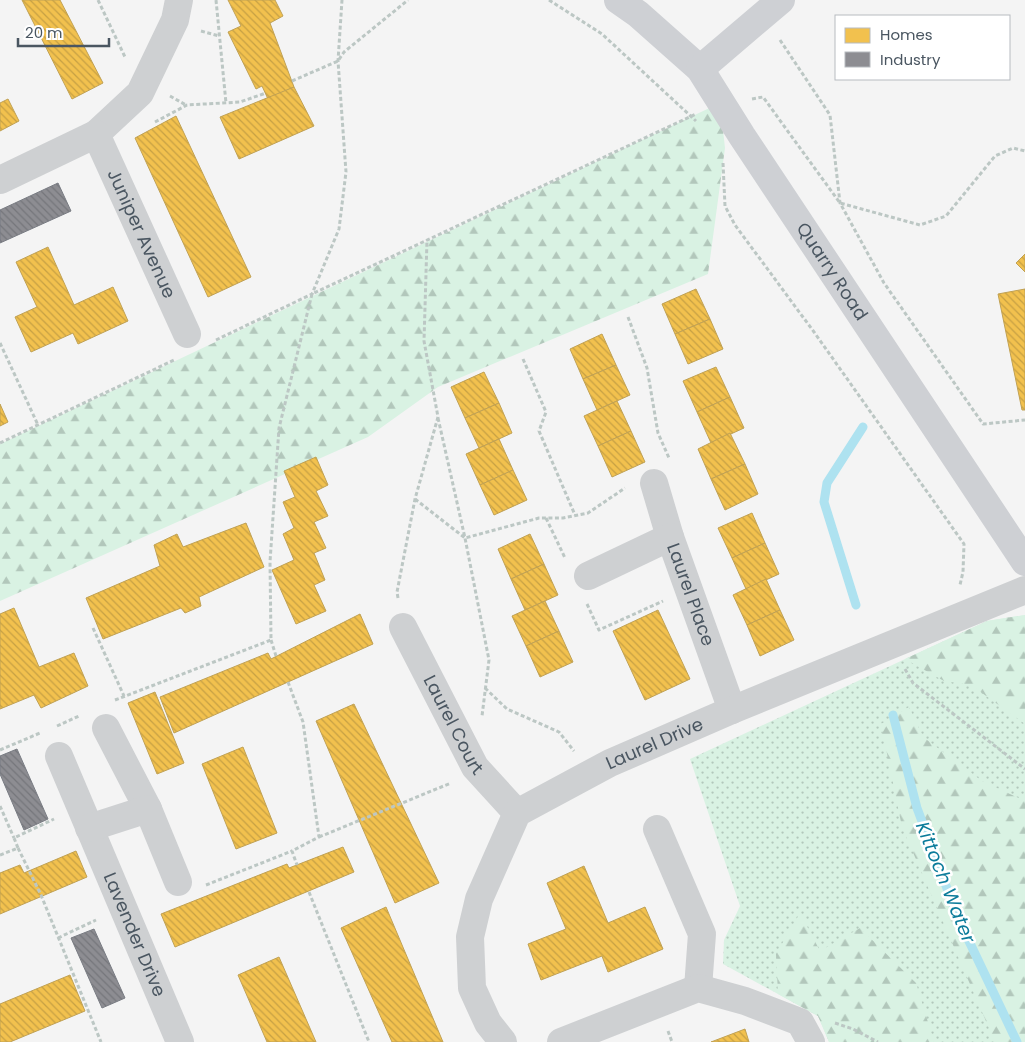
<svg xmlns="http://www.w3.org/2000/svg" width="1025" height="1042" viewBox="0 0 1025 1042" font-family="Poppins,sans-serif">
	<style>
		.grass { fill: url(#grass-dots) }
		.forest { fill: url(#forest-firs) }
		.homes { fill: url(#homes-back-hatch); stroke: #c0a154 }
		.industry { fill: url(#industry-back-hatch); stroke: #797c83 }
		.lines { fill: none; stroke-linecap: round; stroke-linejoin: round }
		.stream { stroke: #aee2f0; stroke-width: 9 }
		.path { stroke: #bcc7c4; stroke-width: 3; stroke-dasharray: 4 2.5; stroke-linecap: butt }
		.street { stroke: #ced0d2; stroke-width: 28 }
		.secondary { stroke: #ced0d4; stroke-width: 28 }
		.labels { text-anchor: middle; stroke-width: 5; stroke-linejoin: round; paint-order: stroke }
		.street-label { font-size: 18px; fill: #4a5661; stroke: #fff }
		.water-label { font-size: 19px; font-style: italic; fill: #0c7c9b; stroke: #fff }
	</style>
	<defs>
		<pattern id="grass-dots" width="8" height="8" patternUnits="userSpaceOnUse" patternTransform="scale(1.25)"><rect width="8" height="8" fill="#d9f2e3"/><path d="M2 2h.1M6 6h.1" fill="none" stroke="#b2c7bb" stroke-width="1.8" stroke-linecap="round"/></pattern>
		<pattern id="forest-firs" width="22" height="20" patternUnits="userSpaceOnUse" patternTransform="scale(1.25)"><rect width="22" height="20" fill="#d9f2e3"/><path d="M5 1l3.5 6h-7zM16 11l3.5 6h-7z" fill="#b2c7bb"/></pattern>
		<pattern id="homes-back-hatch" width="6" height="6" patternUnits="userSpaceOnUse" patternTransform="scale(1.25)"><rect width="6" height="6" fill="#f2c14e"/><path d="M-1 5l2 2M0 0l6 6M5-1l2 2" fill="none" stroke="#c6a044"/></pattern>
		<pattern id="industry-back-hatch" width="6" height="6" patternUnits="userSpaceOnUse" patternTransform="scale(1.25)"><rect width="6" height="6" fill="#8d8d92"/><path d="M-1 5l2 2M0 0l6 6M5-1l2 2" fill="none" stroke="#75767b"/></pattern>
	</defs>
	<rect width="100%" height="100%" fill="#f4f4f4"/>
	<polygon class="grass" points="1025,615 1025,1042 829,1042 818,1016 723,964 724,940 740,906 690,759 987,621"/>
	<g class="forest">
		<polygon points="720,103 725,148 708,274 438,387 368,437 0,601 0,444"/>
		<polygon points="1025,615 1025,724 971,685 944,681 905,659 987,621"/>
		<polygon points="909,707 923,737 982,781 1025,801 1025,1042 995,1042 902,827 881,724"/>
		<polygon points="800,913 820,951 860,928 916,983 934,1042 829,1042 818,1016 778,994 776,954"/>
	</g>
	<g class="homes">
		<polygon points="22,0 60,0 103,83 72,99"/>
		<polygon points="228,0 275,0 283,16 270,23 294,87 268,99 262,86 256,89 228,32 241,26"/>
		<polygon points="294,87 314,126 239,159 220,117"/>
		<polygon points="8,99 19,121 0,131 0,103"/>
		<polygon points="176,116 251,277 208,297 135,138"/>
		<polygon points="48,247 74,305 113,287 128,321 78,344 73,333 31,352 15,317 37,307 16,262"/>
		<polygon points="1025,254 1025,272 1016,263"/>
		<polygon points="696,289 710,319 675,334 662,304"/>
		<polygon points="1025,289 1025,410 1022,410 998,294"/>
		<polygon points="710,319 723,349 688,364 675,334"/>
		<polygon points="602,334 616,365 583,379 570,349"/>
		<polygon points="616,365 630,395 597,410 583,379"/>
		<polygon points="716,367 730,397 697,412 683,381"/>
		<polygon points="484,372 499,403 465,418 451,387"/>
		<polygon points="730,397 744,428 711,443 697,412"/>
		<polygon points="617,401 631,431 598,446 584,416"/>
		<polygon points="499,403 512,433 479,448 465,418"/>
		<polygon points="0,404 8,422 0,426"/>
		<polygon points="631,431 645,462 612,477 598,446"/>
		<polygon points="730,433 745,464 711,479 698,449"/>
		<polygon points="499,439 513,470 480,485 466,454"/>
		<polygon points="316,457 328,485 316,491 328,516 314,522 326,548 314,553 325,580 314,585 326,611 296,624 272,570 294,560 283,534 294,528 283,502 295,497 284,471"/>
		<polygon points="745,464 758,494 725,510 711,479"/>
		<polygon points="513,470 527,500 494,515 480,485"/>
		<polygon points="752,513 765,543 732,558 718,528"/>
		<polygon points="246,523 264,567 199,597 201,606 185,613 181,608 103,639 86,598 160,566 154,545 177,534 183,547"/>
		<polygon points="530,534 544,564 511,579 498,549"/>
		<polygon points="765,543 779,574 746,589 732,558"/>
		<polygon points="544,564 558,595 525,610 511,579"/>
		<polygon points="766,579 780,610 747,625 733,595"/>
		<polygon points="545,601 559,631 526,646 512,616"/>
		<polygon points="14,608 39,667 74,653 88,686 41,708 34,695 0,709 0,614"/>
		<polygon points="658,610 690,679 645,700 613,631"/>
		<polygon points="780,610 794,640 760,656 747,625"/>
		<polygon points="360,614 373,644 174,733 160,697 268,653 271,659"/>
		<polygon points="559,631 573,662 540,677 526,646"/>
		<polygon points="155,692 184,763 157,774 128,703"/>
		<polygon points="354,704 439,883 395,903 316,721"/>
		<polygon points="243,747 277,833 236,849 202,764"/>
		<polygon points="343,847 354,872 175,947 161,914 287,864 289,868"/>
		<polygon points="76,851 87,877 0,914 0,873 20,865 24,873"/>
		<polygon points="584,866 608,923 645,907 663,949 608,972 602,956 541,980 528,944 566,929 547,883"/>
		<polygon points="386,907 443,1042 392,1042 341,928"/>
		<polygon points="279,957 316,1042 267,1042 238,975"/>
		<polygon points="70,975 85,1011 10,1042 0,1042 0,1004"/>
		<polygon points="745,1029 749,1042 711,1042"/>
	</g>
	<g class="industry">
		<polygon points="58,183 71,211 0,243 0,210"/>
		<polygon points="17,749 48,819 24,830 0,774 0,756"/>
		<polygon points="94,929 125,998 102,1008 71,938"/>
	</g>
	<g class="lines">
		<g class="stream">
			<polyline points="856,605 824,502 827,483 863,427"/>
			<polyline points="893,715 917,808 958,918 1017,1042"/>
		</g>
		<g class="path">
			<polyline points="98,0 125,57"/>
			<polyline points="216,0 226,103"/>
			<polyline points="549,0 602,34 696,121"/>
			<polyline points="201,31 219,36"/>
			<polyline points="780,40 830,115 840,203 884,283 983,424 1025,420"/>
			<polyline points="292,81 338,61 344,52 408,0"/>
			<polyline points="170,96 186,105"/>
			<polyline points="752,99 763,97 840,203 920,225 946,216 995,156 1013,148 1025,151"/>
			<polyline points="155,122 187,105 240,102 266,93"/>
			<polyline points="723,163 725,206 735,225 814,332 964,544 963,572 960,585"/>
			<polyline points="628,317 647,368 658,433 669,458"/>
			<polyline points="216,340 312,294 339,229 346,172 338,61 342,0"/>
			<polyline points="0,343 38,425"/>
			<polyline points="523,359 546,412 539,431 575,515"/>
			<polyline points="438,418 465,538 489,660 482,716"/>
			<polyline points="0,443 174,360"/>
			<polyline points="415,499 465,538 539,518 563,518 588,513 625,488"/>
			<polyline points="546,518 565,558"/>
			<polyline points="398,598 397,592 415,499 438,417 424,341 427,240"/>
			<polyline points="587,604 599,630 663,601"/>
			<polyline points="93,628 124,696"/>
			<polyline points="271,640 276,656"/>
			<polyline points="905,669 913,683 1025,769"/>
			<polyline points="288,682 303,722 319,837 292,851 297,865"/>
			<polyline points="485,688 507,709 559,732 574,751"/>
			<polyline points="115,700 271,640 270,562 279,428 312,294 696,114"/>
			<polyline points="57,726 79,716"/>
			<polyline points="0,750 40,733"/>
			<polyline points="0,806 14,838"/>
			<polyline points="319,837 451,783"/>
			<polyline points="18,848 41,895 101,1042"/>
			<polyline points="0,855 18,848 14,838 54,819"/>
			<polyline points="206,885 292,851"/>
			<polyline points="309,892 369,1042"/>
			<polyline points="58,938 96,920"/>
			<polyline points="835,1023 853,1029 878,1042"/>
			<polyline points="668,1031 672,1042"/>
		</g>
		<g class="street">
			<polyline points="96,134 140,93 175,20 179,0"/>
			<path id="s1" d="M 0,180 L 96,134 L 187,334"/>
			<polyline points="654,483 670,537"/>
			<path id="s2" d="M 588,576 L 670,537 L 732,710"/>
			<path id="s3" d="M 403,627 L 475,767 L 517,813"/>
			<polyline points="106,728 148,809"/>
			<path id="s4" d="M 59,756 L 180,1042"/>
			<polyline points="89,828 148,809 178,882"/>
			<polyline points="657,829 702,934 698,988"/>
			<path id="s5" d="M 503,1042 L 488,1023 L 472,988 L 470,937 L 479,899 L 517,813 L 610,763 L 732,710 L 1025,590"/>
			<polyline points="561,1042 698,988 745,1001 800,1022 811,1042"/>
		</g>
		<g class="secondary">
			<path id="s6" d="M 618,0 L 638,14 L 700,69 L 742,136 L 1025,562"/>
			<polyline points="700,69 781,0"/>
		</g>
	</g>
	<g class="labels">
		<g class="street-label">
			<text dy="6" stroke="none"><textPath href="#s1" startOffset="216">Juniper Avenue</textPath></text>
			<text dy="6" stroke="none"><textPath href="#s6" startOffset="349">Quarry Road</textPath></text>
			<text dy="6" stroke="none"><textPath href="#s2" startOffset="152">Laurel Place</textPath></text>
			<text dy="6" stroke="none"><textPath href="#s3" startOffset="110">Laurel Court</textPath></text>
			<text dy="6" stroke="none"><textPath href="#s5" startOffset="401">Laurel Drive</textPath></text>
			<text dy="6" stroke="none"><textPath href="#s4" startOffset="194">Lavender Drive</textPath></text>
		</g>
		<g class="water-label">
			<text transform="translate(946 882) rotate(68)" y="7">Kittoch Water</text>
		</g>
	</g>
	<rect x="835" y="15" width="175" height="65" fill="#ffffff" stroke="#b7bbc0"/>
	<rect x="845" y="28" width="25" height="15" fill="#f2c14e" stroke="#b7bbc0"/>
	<text x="880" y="40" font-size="15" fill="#4a5661">Homes</text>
	<rect x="845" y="52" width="25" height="15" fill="#8d8d92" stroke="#b7bbc0"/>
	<text x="880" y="65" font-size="15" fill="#4a5661">Industry</text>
	<path d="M18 38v8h91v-8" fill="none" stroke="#4a5661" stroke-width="2.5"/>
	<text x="25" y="38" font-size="15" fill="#4a5661" stroke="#ffffff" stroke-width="4" paint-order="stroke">20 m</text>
</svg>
